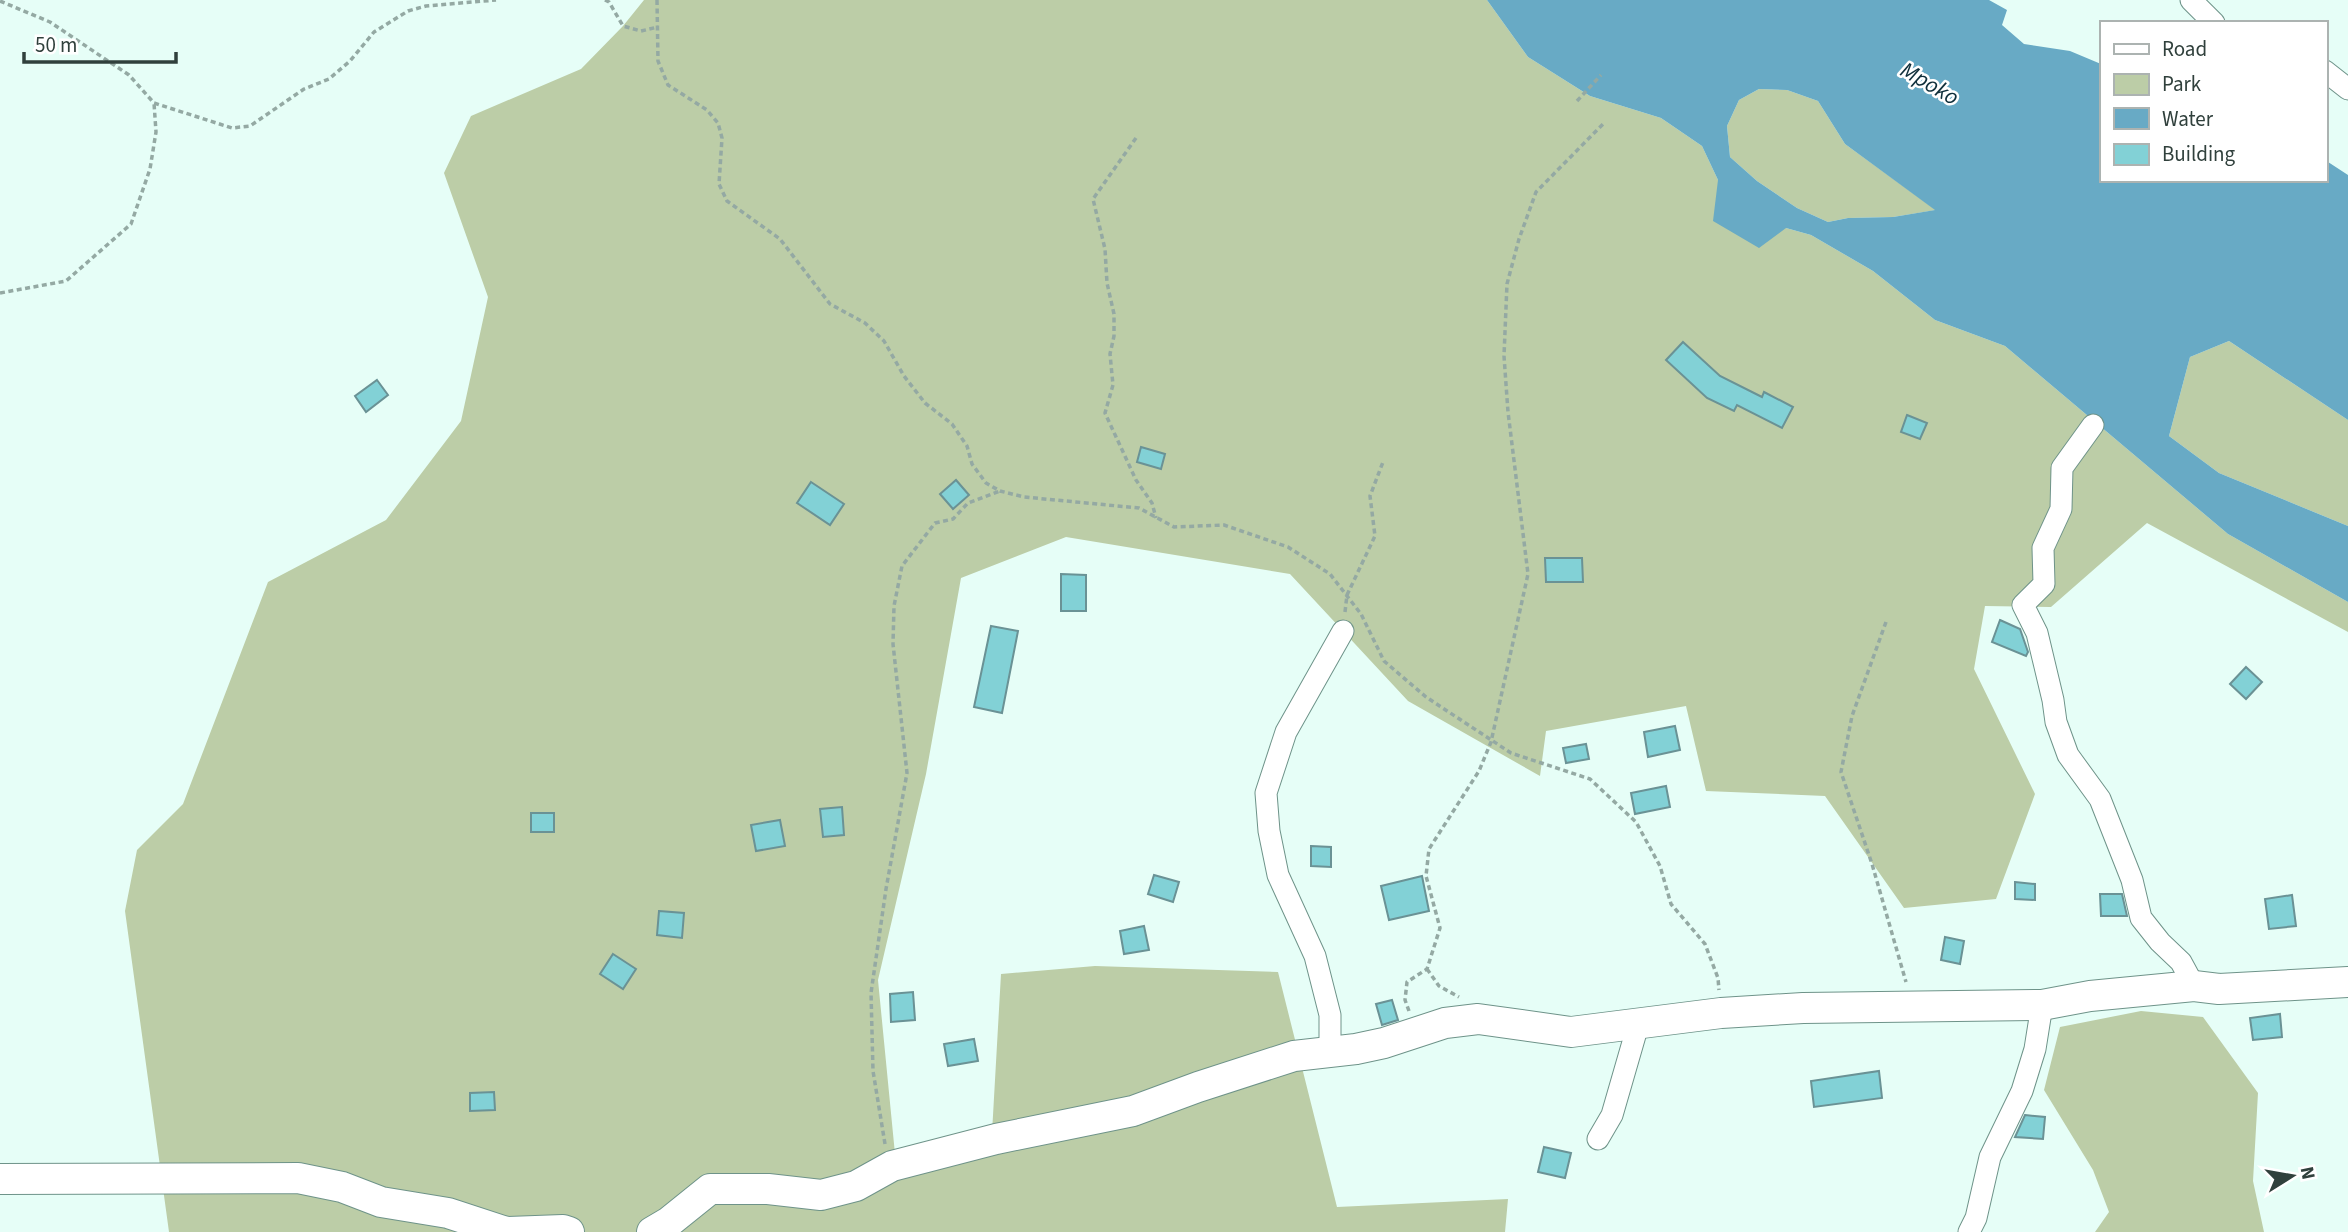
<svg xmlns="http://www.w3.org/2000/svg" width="2348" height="1232" viewBox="0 0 2348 1232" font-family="'Source Sans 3',sans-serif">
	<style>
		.green { fill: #bccda7 }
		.water { fill: #68aac5; fill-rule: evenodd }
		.building { fill: #82d1d6; stroke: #6a9295; stroke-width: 2 }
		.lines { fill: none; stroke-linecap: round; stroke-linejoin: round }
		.street-casing { stroke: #6e9389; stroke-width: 23 }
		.secondary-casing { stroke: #6e9389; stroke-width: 32 }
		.path { stroke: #94a9a3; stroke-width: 3.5; stroke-dasharray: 5 3.5; stroke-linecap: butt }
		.street { stroke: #fff; stroke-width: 21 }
		.secondary { stroke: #fff; stroke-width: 30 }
		.labels { text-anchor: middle; stroke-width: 5; stroke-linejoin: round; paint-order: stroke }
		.water-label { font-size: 23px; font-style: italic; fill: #0f2f3b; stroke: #fff }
	</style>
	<rect width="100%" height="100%" fill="#e6fef7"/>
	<g class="green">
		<polygon points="644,0 1487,0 1528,57 1590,96 1661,118 1702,146 1718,180 1786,228 1811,235 1873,271 1935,320 2005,346 2228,534 2348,602 2348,632 2147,523 2051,607 1985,606 1974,669 2035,794 1996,899 1904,908 1825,796 1706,791 1686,706 1546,731 1540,776 1408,701 1290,574 1066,537 961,578 926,774 878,980 895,1154 992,1133 1001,974 1095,966 1278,972 1337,1207 1508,1199 1505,1232 169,1232 125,911 137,850 183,804 268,582 386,520 461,421 488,297 444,173 471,116 581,69 623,26"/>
		<polygon points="1759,89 1787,90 1818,101 1845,144 1936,210 1893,217 1848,218 1828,222 1797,208 1757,181 1730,157 1727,126 1739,100"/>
		<polygon points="2229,341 2348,420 2348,526 2219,473 2169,436 2190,357"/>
		<polygon points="2141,1011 2203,1017 2258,1093 2253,1181 2264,1232 2095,1232 2109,1212 2093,1170 2044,1090 2060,1027"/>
	</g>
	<path class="water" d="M 1487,0 L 1989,0 L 2007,10 L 2002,25 L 2024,44 L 2070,51 L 2101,64 L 2101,180 L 2325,180 L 2325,160 L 2348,175 L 2348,420 L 2229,341 L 2190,357 L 2169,436 L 2219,473 L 2348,526 L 2348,602 L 2228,534 L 2005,346 L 1935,320 L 1873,271 L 1811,235 L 1786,228 L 1759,248 L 1713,221 L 1718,180 L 1702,146 L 1661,118 L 1590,96 L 1528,57 ZM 1759,89 L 1787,90 L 1818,101 L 1845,144 L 1935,210 L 1893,217 L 1848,218 L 1828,222 L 1797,208 L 1757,181 L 1730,157 L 1727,126 L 1739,100 Z"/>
	<g class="building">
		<polygon points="1683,342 1720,376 1762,397 1764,392 1793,407 1782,428 1737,405 1734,411 1707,398 1666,360"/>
		<polygon points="377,380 388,395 366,412 355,396"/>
		<polygon points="1907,415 1927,423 1920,439 1901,432"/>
		<polygon points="1141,447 1165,454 1161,469 1137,462"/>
		<polygon points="956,480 969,495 953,509 940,494"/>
		<polygon points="811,482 844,504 830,525 797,503"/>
		<polygon points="1545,558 1582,558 1583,582 1546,582"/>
		<polygon points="1061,574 1086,575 1086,611 1061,611"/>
		<polygon points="2000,620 2020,629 2028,652 2026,656 1992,642"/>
		<polygon points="991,626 1018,631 1002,713 974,707"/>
		<polygon points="2246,667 2262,682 2246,699 2230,684"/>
		<polygon points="1675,726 1680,750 1648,757 1644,732"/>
		<polygon points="1586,744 1589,759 1566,763 1563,748"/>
		<polygon points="1666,786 1670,807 1635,814 1631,793"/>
		<polygon points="842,807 844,835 823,837 820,809"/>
		<rect x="531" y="813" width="23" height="19"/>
		<polygon points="780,820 785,846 756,851 751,825"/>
		<polygon points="1311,846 1331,847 1331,867 1311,866"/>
		<polygon points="1154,875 1179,882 1173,902 1148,894"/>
		<polygon points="1422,876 1429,911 1389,920 1381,886"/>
		<polygon points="2015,882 2035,884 2035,900 2015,899"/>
		<polygon points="2100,894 2122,894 2127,916 2101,916"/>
		<polygon points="2292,895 2296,926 2269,929 2265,899"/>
		<polygon points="659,911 684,913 682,938 657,935"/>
		<polygon points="1144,926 1149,950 1124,954 1120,931"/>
		<polygon points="1945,937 1964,941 1960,964 1941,960"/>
		<polygon points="613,954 636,969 623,989 600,974"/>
		<polygon points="913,992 915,1020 891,1022 890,994"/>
		<polygon points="1392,1000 1398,1020 1382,1025 1376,1004"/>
		<polygon points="2280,1014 2282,1037 2253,1040 2250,1018"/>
		<polygon points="974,1039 978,1061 948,1066 944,1044"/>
		<polygon points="1879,1071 1882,1098 1814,1107 1811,1081"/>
		<polygon points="494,1092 495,1110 470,1111 470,1093"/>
		<polygon points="2025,1115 2045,1117 2043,1139 2015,1137"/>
		<polygon points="1544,1147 1571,1153 1565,1178 1538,1172"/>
	</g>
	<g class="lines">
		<defs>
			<g id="street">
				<polyline points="2191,0 2214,23"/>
				<polyline points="2325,71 2348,89"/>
				<polyline points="2093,425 2062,468 2061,509 2043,548 2044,584 2023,605 2037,633 2053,700 2056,722 2068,755 2100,799 2132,880 2141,918 2160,942 2181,962 2194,986"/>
				<polyline points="1330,1051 1330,1015 1315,956 1278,875 1269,831 1266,793 1286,732 1343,631"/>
				<polyline points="1598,1139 1612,1115 1638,1025"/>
				<polyline points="1969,1232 1976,1218 1990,1157 2022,1091 2035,1049 2042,1005"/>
			</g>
			<g id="secondary">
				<polyline points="0,1179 298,1178 342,1187 381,1202 448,1213 506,1232 563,1230 569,1232"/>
				<polyline points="652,1232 669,1222 710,1189 768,1189 821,1195 856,1186 892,1166 996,1139 1133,1111 1198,1087 1294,1056 1356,1049 1384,1043 1445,1023 1478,1019 1571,1032 1721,1013 1803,1008 2042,1005 2090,996 2194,986 2219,989 2348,982"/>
			</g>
		</defs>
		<use href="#street" class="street-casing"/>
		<use href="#secondary" class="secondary-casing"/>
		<g class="path">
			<polyline points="605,0 609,2 623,26 641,31 658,27"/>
			<polyline points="657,0 658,61 668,85 707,110 718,123 722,138 719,184 727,201 780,239 830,304 865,323 884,341 904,376 925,403 952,424 967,446 972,464 986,483 1000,491 1024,497 1139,508 1174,527 1224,525 1288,547 1330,574 1361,614 1384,661 1426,697 1511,753 1590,779 1636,822 1660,866 1671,904 1705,944 1718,978 1719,990"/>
			<polyline points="0,1 50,22 129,75 154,103 232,128 250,126 304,89 329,79 350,61 374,32 408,11 426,6 496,0"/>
			<polyline points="1577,101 1601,75"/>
			<polyline points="1136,138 1093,199 1105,249 1107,283 1114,314 1114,336 1110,354 1113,385 1105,413 1136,480 1152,503 1156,518"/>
			<polyline points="0,293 66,281 131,224 150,169 156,132 154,103"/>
			<polyline points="1345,612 1347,595 1375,536 1370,496 1383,462"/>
			<polyline points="1886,622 1852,716 1841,772 1872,864 1906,982"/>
			<polyline points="1427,969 1439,986 1459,997"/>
			<polyline points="1409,1011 1405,1000 1407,982 1427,969 1440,928 1426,876 1429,849 1479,771 1491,742 1528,574 1508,412 1504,356 1507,284 1519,239 1536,192 1605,122"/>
			<polyline points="885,1144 873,1071 871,993 886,889 907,773 893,644 894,606 902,566 935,523 953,519 968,503 1000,491"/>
		</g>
		<use href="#street" class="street"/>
		<use href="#secondary" class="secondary"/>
	</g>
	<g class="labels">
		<g class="water-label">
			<text transform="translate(1930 83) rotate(30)" y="8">Mpoko</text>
		</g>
	</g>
	<rect x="2100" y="21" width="228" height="161" fill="#ffffff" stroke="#acb3b1" stroke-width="2"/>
	<rect x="2114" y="44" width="35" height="10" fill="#ffffff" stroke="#acb3b1" stroke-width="2"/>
	<text x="2162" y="56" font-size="21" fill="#30403c">Road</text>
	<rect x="2114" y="74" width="35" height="21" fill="#bccda7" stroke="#acb3b1" stroke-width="2"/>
	<text x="2162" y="91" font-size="21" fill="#30403c">Park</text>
	<rect x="2114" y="108" width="35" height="21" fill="#68aac5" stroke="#acb3b1" stroke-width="2"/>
	<text x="2162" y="126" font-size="21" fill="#30403c">Water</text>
	<rect x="2114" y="144" width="35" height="21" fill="#82d1d6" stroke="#acb3b1" stroke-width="2"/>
	<text x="2162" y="161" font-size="21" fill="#30403c">Building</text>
	<g transform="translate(2292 1176) rotate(79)" stroke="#ffffff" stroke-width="5" paint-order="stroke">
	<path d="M0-5L12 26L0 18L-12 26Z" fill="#30403c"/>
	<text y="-10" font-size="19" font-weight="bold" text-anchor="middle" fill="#30403c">N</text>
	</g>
	<path d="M24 52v10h152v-10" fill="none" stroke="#30403c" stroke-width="3.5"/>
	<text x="35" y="52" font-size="21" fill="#30403c" stroke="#ffffff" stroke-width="5" paint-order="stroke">50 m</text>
</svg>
